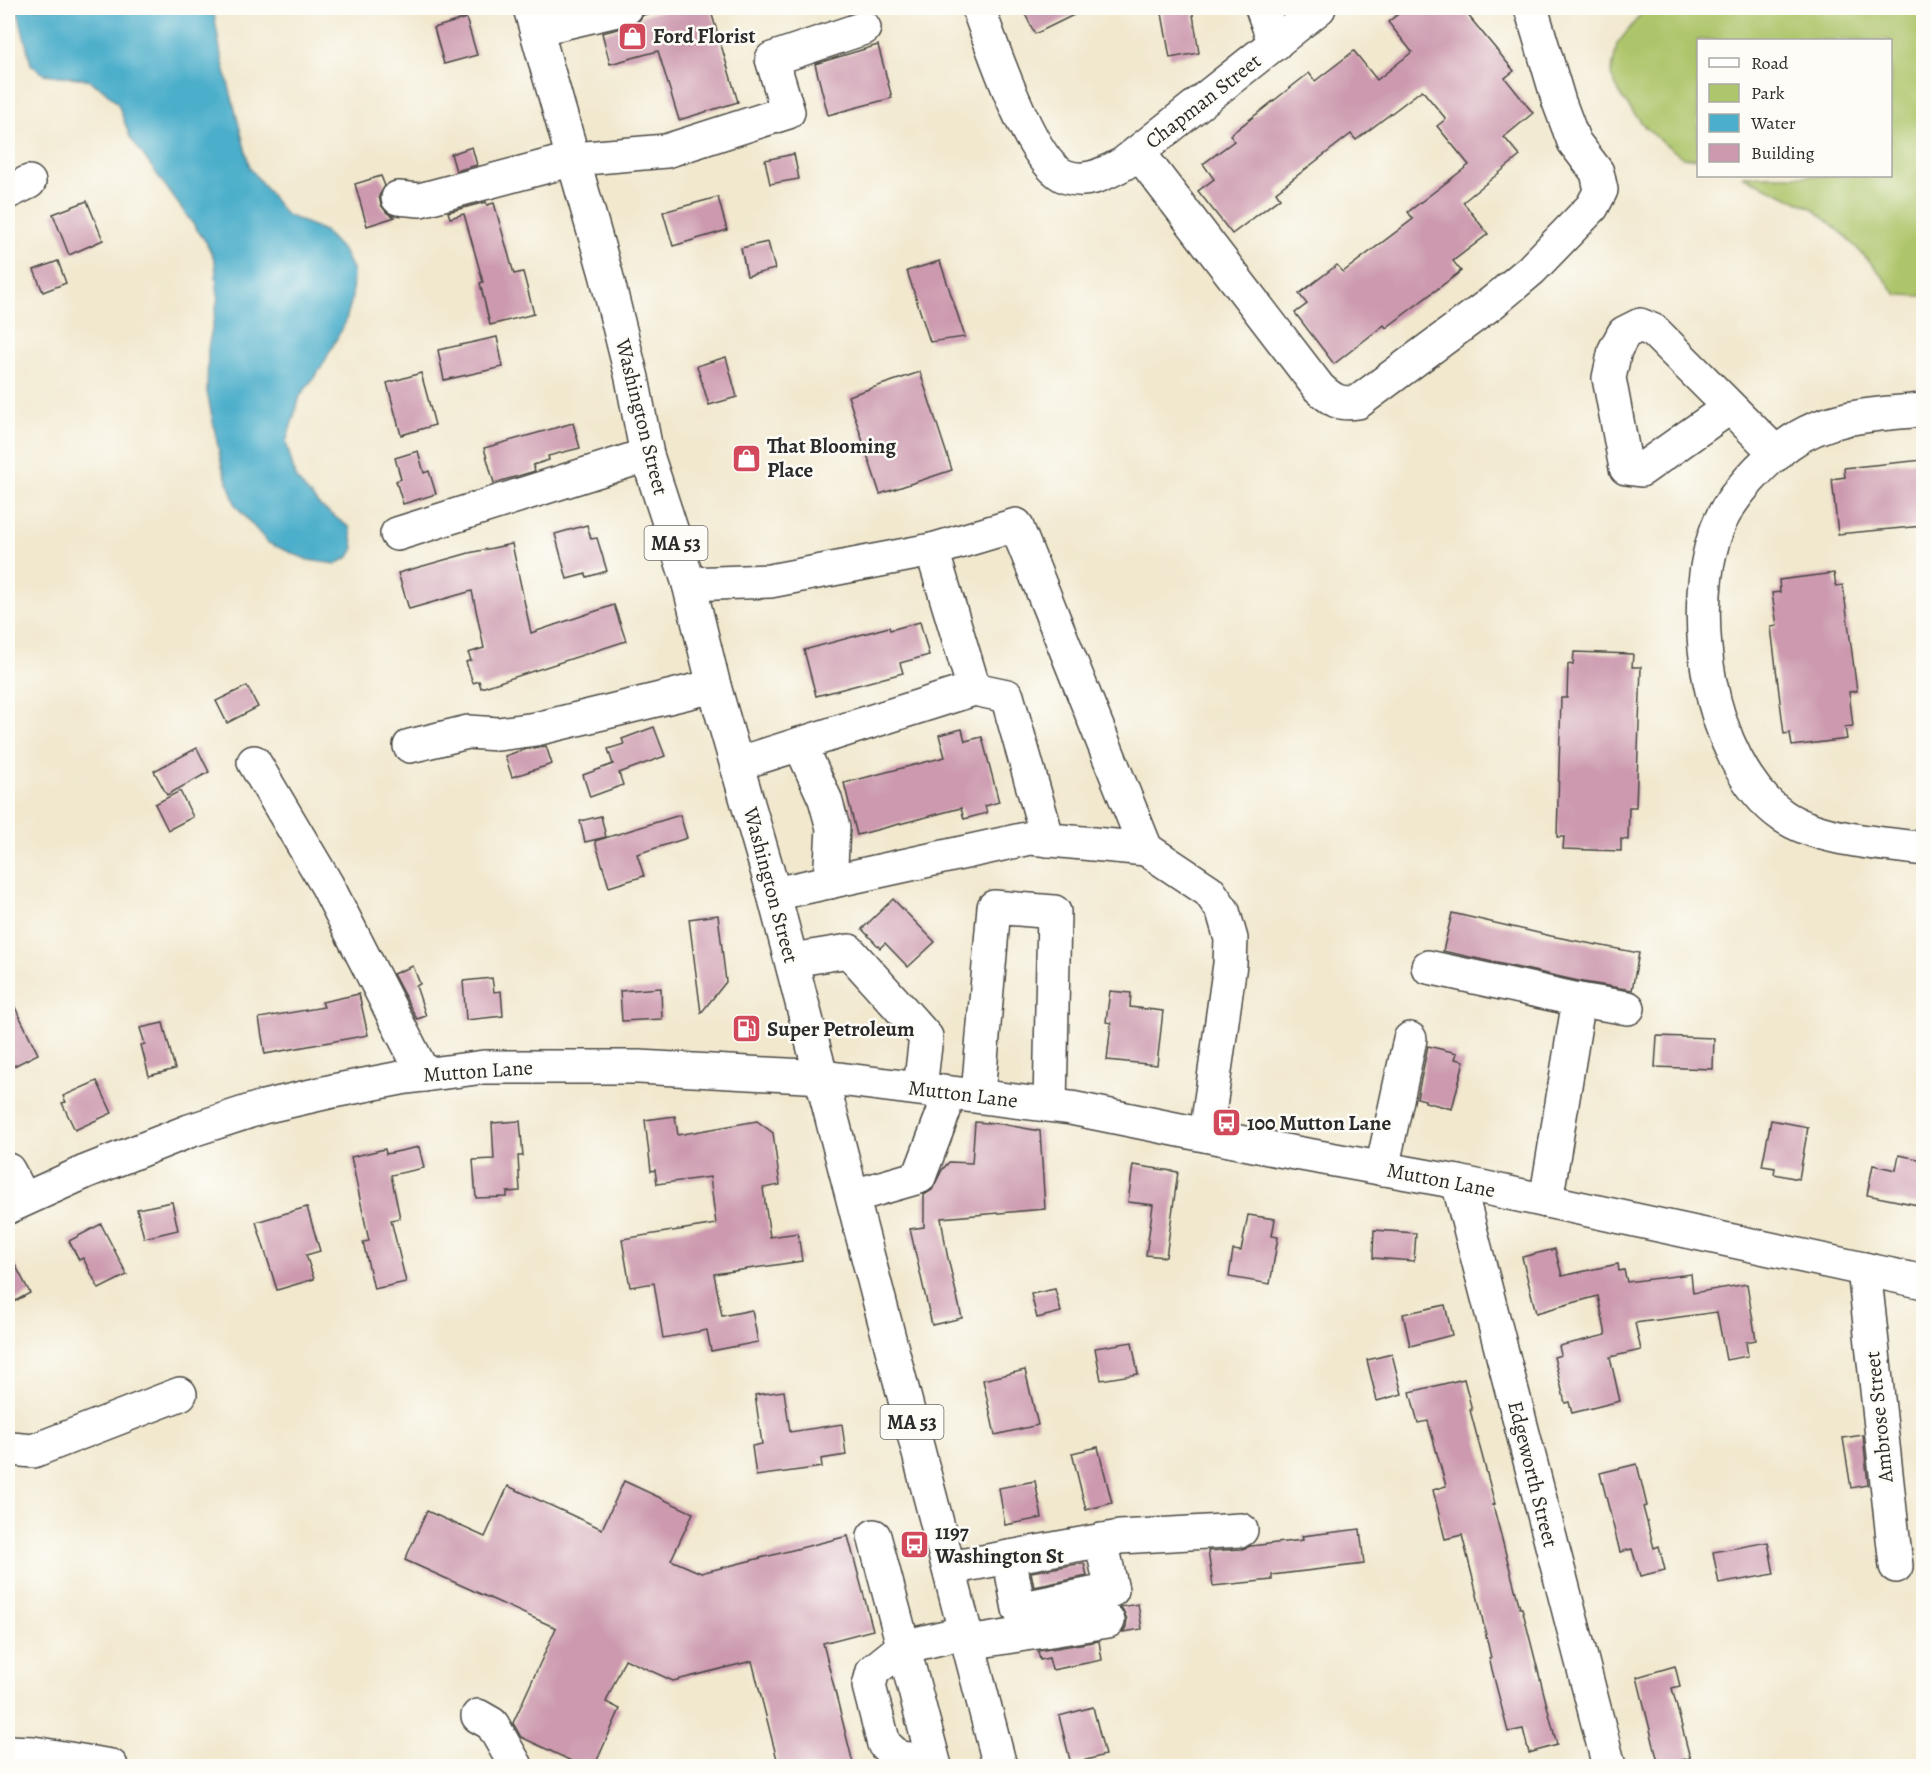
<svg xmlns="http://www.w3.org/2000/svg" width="1931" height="1774" viewBox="0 0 1931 1774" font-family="Alegreya,serif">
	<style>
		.green { fill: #adc56b; stroke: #6c784b; stroke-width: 1.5 }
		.water { fill: #4baeca; stroke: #3b6c7a; stroke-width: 1.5 }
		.building { fill: #cc99ae }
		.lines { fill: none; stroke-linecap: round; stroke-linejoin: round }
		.minor-casing { stroke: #494743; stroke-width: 36 }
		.major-casing { stroke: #494743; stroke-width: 36 }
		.minor { stroke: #fff; stroke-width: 33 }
		.major { stroke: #fff; stroke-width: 33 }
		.labels { text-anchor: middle; stroke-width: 5; stroke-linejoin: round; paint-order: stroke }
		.shield { fill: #fdfcf7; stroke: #6a6a68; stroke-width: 1.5 }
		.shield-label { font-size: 20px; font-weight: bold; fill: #2b2b2b }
		.poi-label { font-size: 21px; font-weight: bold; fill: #2b2b2b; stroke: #fdfcf7; text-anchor: start }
		.street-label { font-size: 21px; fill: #2b2b2b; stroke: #fdfcf7 }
	</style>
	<rect width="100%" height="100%" fill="#fdfcf7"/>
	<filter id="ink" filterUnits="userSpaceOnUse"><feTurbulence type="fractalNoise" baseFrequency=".0167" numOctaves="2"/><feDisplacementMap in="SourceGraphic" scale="12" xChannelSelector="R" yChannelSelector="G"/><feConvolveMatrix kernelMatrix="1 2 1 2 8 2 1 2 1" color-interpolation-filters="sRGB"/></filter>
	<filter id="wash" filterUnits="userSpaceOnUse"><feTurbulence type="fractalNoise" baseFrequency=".008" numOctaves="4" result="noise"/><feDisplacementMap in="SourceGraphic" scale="24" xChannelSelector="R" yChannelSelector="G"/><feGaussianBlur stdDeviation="1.35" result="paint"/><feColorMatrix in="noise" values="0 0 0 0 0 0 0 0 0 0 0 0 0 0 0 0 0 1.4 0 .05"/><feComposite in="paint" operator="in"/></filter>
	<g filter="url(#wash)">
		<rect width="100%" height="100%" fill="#f1e8ce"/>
		<polygon class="green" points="1646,8 1923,8 1923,296 1897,295 1875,267 1843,234 1812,208 1742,176 1890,176 1890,40 1698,40 1698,159 1682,157 1661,141 1645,127 1622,98 1611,75 1617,44"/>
		<polygon class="water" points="17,8 213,8 221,55 250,168 285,214 324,231 343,251 353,271 352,299 345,323 321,368 300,396 286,442 296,479 320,506 350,528 354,548 349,557 336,564 308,560 268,543 236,506 222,466 207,392 208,348 218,298 215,261 206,242 130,137 118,104 103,89 86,79 44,74 31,64"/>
		<g id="blocks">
			<g class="building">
				<polygon points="672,8 710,8 738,102 679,120 658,51 610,64 602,33 630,26 638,22 643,15"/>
				<polygon points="1022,8 1088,8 1035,34"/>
				<polygon points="1161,8 1192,8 1199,53 1170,58"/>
				<polygon points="1406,8 1462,8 1514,71 1505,78 1533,113 1504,137 1520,156 1463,202 1488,234 1453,261 1461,271 1386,328 1384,325 1334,364 1295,313 1307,304 1299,294 1337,265 1343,272 1413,219 1408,212 1469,165 1437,126 1446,119 1422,90 1356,140 1351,134 1276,192 1280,198 1232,234 1198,191 1214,179 1203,164 1234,141 1230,135 1309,73 1315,81 1354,51 1377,80 1412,52 1388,22"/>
				<polygon points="466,18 477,55 444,64 434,28"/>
				<polygon points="878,45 892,98 828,115 815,64"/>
				<polygon points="472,147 477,165 456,171 451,154"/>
				<polygon points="794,154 799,179 770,184 765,160"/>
				<polygon points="381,176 385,186 379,196 381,205 387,213 395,217 367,226 355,184"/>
				<polygon points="718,197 727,230 673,246 663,212"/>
				<polygon points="87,201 103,240 69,255 53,214"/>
				<polygon points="486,202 487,205 494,203 514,274 523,272 534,314 490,325 480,283 483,282 464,214 450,218 448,212"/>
				<polygon points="768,242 775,269 747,276 741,248"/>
				<polygon points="58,261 66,283 43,292 34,270"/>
				<polygon points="940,261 965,337 930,342 907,271"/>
				<polygon points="497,337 503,367 444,380 438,350"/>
				<polygon points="726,357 737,397 709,405 697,366"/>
				<polygon points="920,372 952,470 880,494 848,396"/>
				<polygon points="421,373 435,425 401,435 387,383"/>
				<polygon points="573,423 580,448 548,456 549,460 533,465 535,471 494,483 484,448"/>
				<polygon points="418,451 424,473 429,471 436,494 403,504 396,481 401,479 395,458"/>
				<polygon points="1923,460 1923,526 1838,534 1832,479 1845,477 1844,468"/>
				<polygon points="587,525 591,539 597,538 607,571 587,577 586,574 567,579 555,534"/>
				<polygon points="512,544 531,633 614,605 626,641 481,688 479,681 473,683 466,662 471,660 468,653 484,648 472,591 409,609 398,573 469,553"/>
				<polygon points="1834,573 1836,586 1843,585 1857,691 1849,692 1853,726 1845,727 1847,739 1792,746 1790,733 1784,734 1771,627 1777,626 1772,593 1780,592 1779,580"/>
				<polygon points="920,622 929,655 900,663 903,673 816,696 804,650 889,627 890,630"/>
				<polygon points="1574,652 1633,654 1632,667 1641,667 1636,807 1629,807 1628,840 1621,839 1621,851 1563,849 1564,837 1557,837 1561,698 1567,698 1568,664 1573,665"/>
				<polygon points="247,686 258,707 227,723 216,701"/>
				<polygon points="654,727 665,756 619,773 623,785 590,797 583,775 613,764 608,749 624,744 622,739"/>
				<polygon points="962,729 965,741 982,737 999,802 985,806 987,813 964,819 961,808 857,835 844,783 945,757 939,735"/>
				<polygon points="546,746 552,764 512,777 505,756 522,750"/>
				<polygon points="197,748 209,772 167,795 154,771"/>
				<polygon points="180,791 193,817 168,830 155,804"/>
				<polygon points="680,815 687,838 637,854 644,876 609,887 595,841"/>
				<polygon points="601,816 606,837 585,842 580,821"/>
				<polygon points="893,899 935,942 908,967 885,943 880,948 862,929"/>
				<polygon points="1452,913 1551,936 1639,953 1632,990 1583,982 1443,951"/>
				<polygon points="718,915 726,982 701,1013 689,919"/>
				<polygon points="413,966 420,984 416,986 426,1016 417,1019 393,974"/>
				<polygon points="492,978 494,992 501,991 503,1016 466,1020 463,981"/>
				<polygon points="661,988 662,1019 622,1021 620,991"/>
				<polygon points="1110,991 1131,993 1130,1007 1163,1011 1157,1065 1107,1060 1111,1023 1106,1022"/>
				<polygon points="8,993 38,1054 8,1069"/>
				<polygon points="359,994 368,1035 265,1054 259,1018 324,1007 322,1002"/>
				<polygon points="163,1023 175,1069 149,1076 141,1045 145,1044 140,1028"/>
				<polygon points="1657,1036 1714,1038 1713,1069 1655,1067"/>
				<polygon points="1428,1046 1457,1053 1455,1059 1464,1061 1452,1109 1425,1102 1425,1100 1417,1098"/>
				<polygon points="97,1081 112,1113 75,1130 62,1103 66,1102 63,1096"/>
				<polygon points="675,1116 678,1135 757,1121 773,1133 780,1185 763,1188 770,1237 798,1233 802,1261 714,1274 722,1316 752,1310 758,1342 711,1351 707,1330 663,1338 654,1283 630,1287 622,1239 716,1224 710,1177 657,1184 655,1170 651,1171 645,1120"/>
				<polygon points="1771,1120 1808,1127 1799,1179 1774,1174 1775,1168 1762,1166"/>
				<polygon points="520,1121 523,1156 518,1156 520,1191 507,1192 507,1197 476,1198 473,1160 494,1159 492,1123"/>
				<polygon points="975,1122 1001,1124 1040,1131 1045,1209 941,1218 947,1254 962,1318 932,1325 910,1229 924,1227 924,1195 932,1190 942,1170 949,1162 972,1163"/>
				<polygon points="419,1147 424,1168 391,1175 400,1218 391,1220 406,1282 374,1289 363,1242 369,1241 351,1157 385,1149 386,1154"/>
				<polygon points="1899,1155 1923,1160 1923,1176 1918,1205 1867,1195 1873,1165 1896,1170"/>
				<polygon points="1133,1165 1178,1172 1166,1257 1146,1255 1153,1205 1128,1202"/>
				<polygon points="172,1202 178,1230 144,1238 137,1209"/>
				<polygon points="307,1207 320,1251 306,1255 314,1279 277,1290 256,1222"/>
				<polygon points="1248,1215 1275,1219 1272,1236 1278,1237 1270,1284 1229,1277 1233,1250 1241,1251"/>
				<polygon points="101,1224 127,1275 99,1289 83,1258 79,1260 69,1241"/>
				<polygon points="1374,1230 1416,1233 1414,1261 1373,1258"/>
				<polygon points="1555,1249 1562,1276 1618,1264 1619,1271 1624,1270 1627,1282 1691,1274 1693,1293 1747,1284 1756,1340 1746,1342 1748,1356 1726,1360 1717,1312 1635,1323 1641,1350 1610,1357 1620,1401 1572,1413 1569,1402 1565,1403 1554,1357 1561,1355 1559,1346 1606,1335 1598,1296 1536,1313 1522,1257"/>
				<polygon points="8,1251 30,1293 8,1305"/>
				<polygon points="1055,1289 1061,1312 1037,1318 1031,1294"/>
				<polygon points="1445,1305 1452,1335 1410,1346 1403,1314"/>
				<polygon points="1132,1342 1138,1374 1101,1380 1095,1348"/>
				<polygon points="1392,1354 1402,1394 1377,1401 1367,1360"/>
				<polygon points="1025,1370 1038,1425 995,1435 983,1380"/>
				<polygon points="1464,1379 1472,1410 1470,1410 1495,1504 1493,1505 1520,1608 1522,1608 1557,1745 1529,1753 1523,1729 1508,1732 1489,1658 1491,1658 1478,1599 1462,1535 1445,1539 1433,1490 1446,1486 1428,1421 1418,1423 1410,1392"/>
				<polygon points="784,1391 790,1432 842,1424 846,1455 821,1459 822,1467 756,1476 752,1446 762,1444 755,1395"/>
				<polygon points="1863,1435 1868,1485 1851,1488 1843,1438"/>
				<polygon points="1098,1447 1112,1503 1086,1510 1072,1453"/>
				<polygon points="1637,1464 1647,1506 1643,1507 1654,1548 1659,1546 1665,1570 1640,1576 1632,1549 1620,1552 1600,1473"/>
				<polygon points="624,1481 693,1513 671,1560 701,1573 848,1536 873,1630 823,1643 854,1767 779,1767 752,1661 673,1681 625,1659 606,1702 620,1709 594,1767 584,1767 521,1737 513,1723 556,1628 405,1560 427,1511 485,1537 508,1486 602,1529"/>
				<polygon points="1035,1481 1042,1518 1005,1525 999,1488"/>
				<polygon points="1360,1529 1364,1564 1272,1575 1272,1580 1213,1586 1208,1551 1242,1549 1251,1546 1303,1540 1302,1536"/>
				<polygon points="1768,1542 1774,1574 1719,1584 1713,1552"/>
				<polygon points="1084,1563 1087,1576 1034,1587 1031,1572"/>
				<polygon points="1138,1604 1142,1629 1123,1632 1126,1627 1127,1619 1123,1610 1120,1607"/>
				<polygon points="1099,1641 1102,1660 1052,1670 1049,1658 1040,1660 1038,1651"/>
				<polygon points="1675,1666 1680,1686 1672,1688 1690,1758 1659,1766 1637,1677"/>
				<polygon points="1093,1707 1105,1755 1071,1764 1059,1716"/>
			</g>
		</g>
	</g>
	<g filter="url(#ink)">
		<use href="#blocks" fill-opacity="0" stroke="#494743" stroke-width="1.5"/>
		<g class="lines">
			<defs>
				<g id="minor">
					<path d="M 978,8 C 992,44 1030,165 1067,177 C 1088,184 1105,173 1123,164 L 1319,8"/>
					<polyline points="1262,8 1275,44"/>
					<polyline points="536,29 626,8"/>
					<path d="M 1138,152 L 1319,388 C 1332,400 1339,405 1358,402 L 1493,302 L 1531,270 L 1592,207 L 1601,190 L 1597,172 L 1574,142 L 1559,102 L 1531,8"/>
					<polyline points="8,192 29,182"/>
					<polyline points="398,198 420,200 574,159 666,151 788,112 772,59 864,28"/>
					<polyline points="1730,407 1641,470 1626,468 1609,378 1615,350 1624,333 1640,325 1654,331 1777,454"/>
					<path d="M 1924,410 C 1878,414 1827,415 1788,444 C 1763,462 1733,494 1720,522 C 1684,603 1707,763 1783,816 C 1818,840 1881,843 1924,849"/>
					<polyline points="397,534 647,455"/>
					<polyline points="689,584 770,581 932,550"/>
					<polyline points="974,689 1007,696 1048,840"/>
					<polyline points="800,744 825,799 833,828 830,882"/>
					<polyline points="410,746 468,732 498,734 536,729 714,686"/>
					<polyline points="254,762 327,885 424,1075"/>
					<polyline points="737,764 974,689 932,550 1016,525 1146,849 1030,838 774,894"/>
					<polyline points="1146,849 1209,891 1223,911 1231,939 1230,964 1206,1135"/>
					<polyline points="792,960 849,951 926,1037 920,1088"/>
					<polyline points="1428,967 1579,1000"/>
					<polyline points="978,1095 994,907 1054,912 1050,1105"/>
					<polyline points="1382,1169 1410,1039"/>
					<polyline points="8,1170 24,1199"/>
					<polyline points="1458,1182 1609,1766"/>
					<polyline points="853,1196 919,1177 944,1111 943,1091"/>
					<polyline points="1546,1201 1579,1000 1628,1008"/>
					<polyline points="8,1207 85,1172 189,1131 263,1107 333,1091 401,1078 484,1067 639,1067 823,1077 1071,1108 1279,1150 1458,1182 1924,1282"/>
					<polyline points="1864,1269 1896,1566"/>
					<polyline points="8,1452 11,1449 33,1451 180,1394"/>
					<polyline points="874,1536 935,1766"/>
					<polyline points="1009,1557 1019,1609 1112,1590 1101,1540"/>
					<polyline points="949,1568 1120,1537 1241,1530"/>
					<polyline points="968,1643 1108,1621"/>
					<polyline points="478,1716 492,1724 516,1766"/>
					<polyline points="933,1761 899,1758 884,1744 869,1686 873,1671 903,1647 966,1632"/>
				</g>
				<g id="major">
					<polyline points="530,8 606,274 632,378 647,455 689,584 714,686 772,887 1000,1766"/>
					<polyline points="8,1752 33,1753 111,1766"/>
				</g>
			</defs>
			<use href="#minor" class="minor-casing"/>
			<use href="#major" class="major-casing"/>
			<use href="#minor" class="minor"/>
			<use href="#major" class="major"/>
		</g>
	</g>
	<defs>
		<symbol id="shop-square" viewBox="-11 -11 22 22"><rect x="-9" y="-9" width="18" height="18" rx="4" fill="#d1495b" stroke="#fdfcf7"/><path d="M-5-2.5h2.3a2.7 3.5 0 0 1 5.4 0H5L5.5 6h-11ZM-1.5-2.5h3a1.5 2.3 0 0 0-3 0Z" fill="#fff"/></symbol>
		<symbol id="fuel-square" viewBox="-11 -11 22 22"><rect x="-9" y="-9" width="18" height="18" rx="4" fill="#d1495b" stroke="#fdfcf7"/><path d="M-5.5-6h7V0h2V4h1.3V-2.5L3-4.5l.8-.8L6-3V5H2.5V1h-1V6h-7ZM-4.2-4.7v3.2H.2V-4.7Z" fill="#fff"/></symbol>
		<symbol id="bus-square" viewBox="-11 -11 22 22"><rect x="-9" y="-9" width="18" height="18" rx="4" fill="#d1495b" stroke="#fdfcf7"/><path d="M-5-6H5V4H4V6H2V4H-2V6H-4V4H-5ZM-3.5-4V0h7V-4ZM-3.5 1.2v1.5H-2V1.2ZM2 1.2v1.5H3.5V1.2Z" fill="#fff"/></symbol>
	</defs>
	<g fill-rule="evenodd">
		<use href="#shop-square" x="616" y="20" width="33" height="33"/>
		<use href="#shop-square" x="730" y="442" width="33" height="33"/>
		<use href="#fuel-square" x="730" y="1012" width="33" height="33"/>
		<use href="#bus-square" x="1210" y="1106" width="33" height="33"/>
		<use href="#bus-square" x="898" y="1528" width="33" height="33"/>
	</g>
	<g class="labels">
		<g class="shield">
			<rect x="644.5" y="526" width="63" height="34" rx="4.5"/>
			<rect x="880.5" y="1405" width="63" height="34" rx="4.5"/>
		</g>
		<g class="shield-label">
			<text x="676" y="550">MA 53</text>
			<text x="912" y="1429">MA 53</text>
		</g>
		<g class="poi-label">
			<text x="653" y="43">Ford Florist</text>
			<text x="767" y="453">That Blooming<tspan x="767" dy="24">Place</tspan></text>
			<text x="767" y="1036">Super Petroleum</text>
			<text x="1247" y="1130">100 Mutton Lane</text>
			<text x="935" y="1539">1197<tspan x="935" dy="24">Washington St</tspan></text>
		</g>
		<g class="street-label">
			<text transform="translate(1203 101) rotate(-38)" y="7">Chapman Street</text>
			<text transform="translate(642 417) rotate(76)" y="7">Washington Street</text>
			<text transform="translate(771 885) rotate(75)" y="7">Washington Street</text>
			<text transform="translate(478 1071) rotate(-4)" y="7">Mutton Lane</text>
			<text transform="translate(963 1094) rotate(7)" y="7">Mutton Lane</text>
			<text transform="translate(1441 1180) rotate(11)" y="7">Mutton Lane</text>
			<text transform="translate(1879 1417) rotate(-96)" y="7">Ambrose Street</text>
			<text transform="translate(1533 1474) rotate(76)" y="7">Edgeworth Street</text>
		</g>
	</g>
	<rect width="1931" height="1774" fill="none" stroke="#fdfcf7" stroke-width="30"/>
	<rect x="1697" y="39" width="195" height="138" fill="#fdfcf7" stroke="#a9a8a5" stroke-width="1.5"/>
	<rect x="1709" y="58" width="30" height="9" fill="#ffffff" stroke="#a9a8a5" stroke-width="1.5"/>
	<text x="1751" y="69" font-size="18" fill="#2b2b2b">Road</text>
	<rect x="1709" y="84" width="30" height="18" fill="#adc56b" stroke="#a9a8a5" stroke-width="1.5"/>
	<text x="1751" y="99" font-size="18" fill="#2b2b2b">Park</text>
	<rect x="1709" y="114" width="30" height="18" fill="#4baeca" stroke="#a9a8a5" stroke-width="1.5"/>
	<text x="1751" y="129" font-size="18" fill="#2b2b2b">Water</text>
	<rect x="1709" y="144" width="30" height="18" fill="#cc99ae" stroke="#a9a8a5" stroke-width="1.5"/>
	<text x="1751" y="159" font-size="18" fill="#2b2b2b">Building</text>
</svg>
